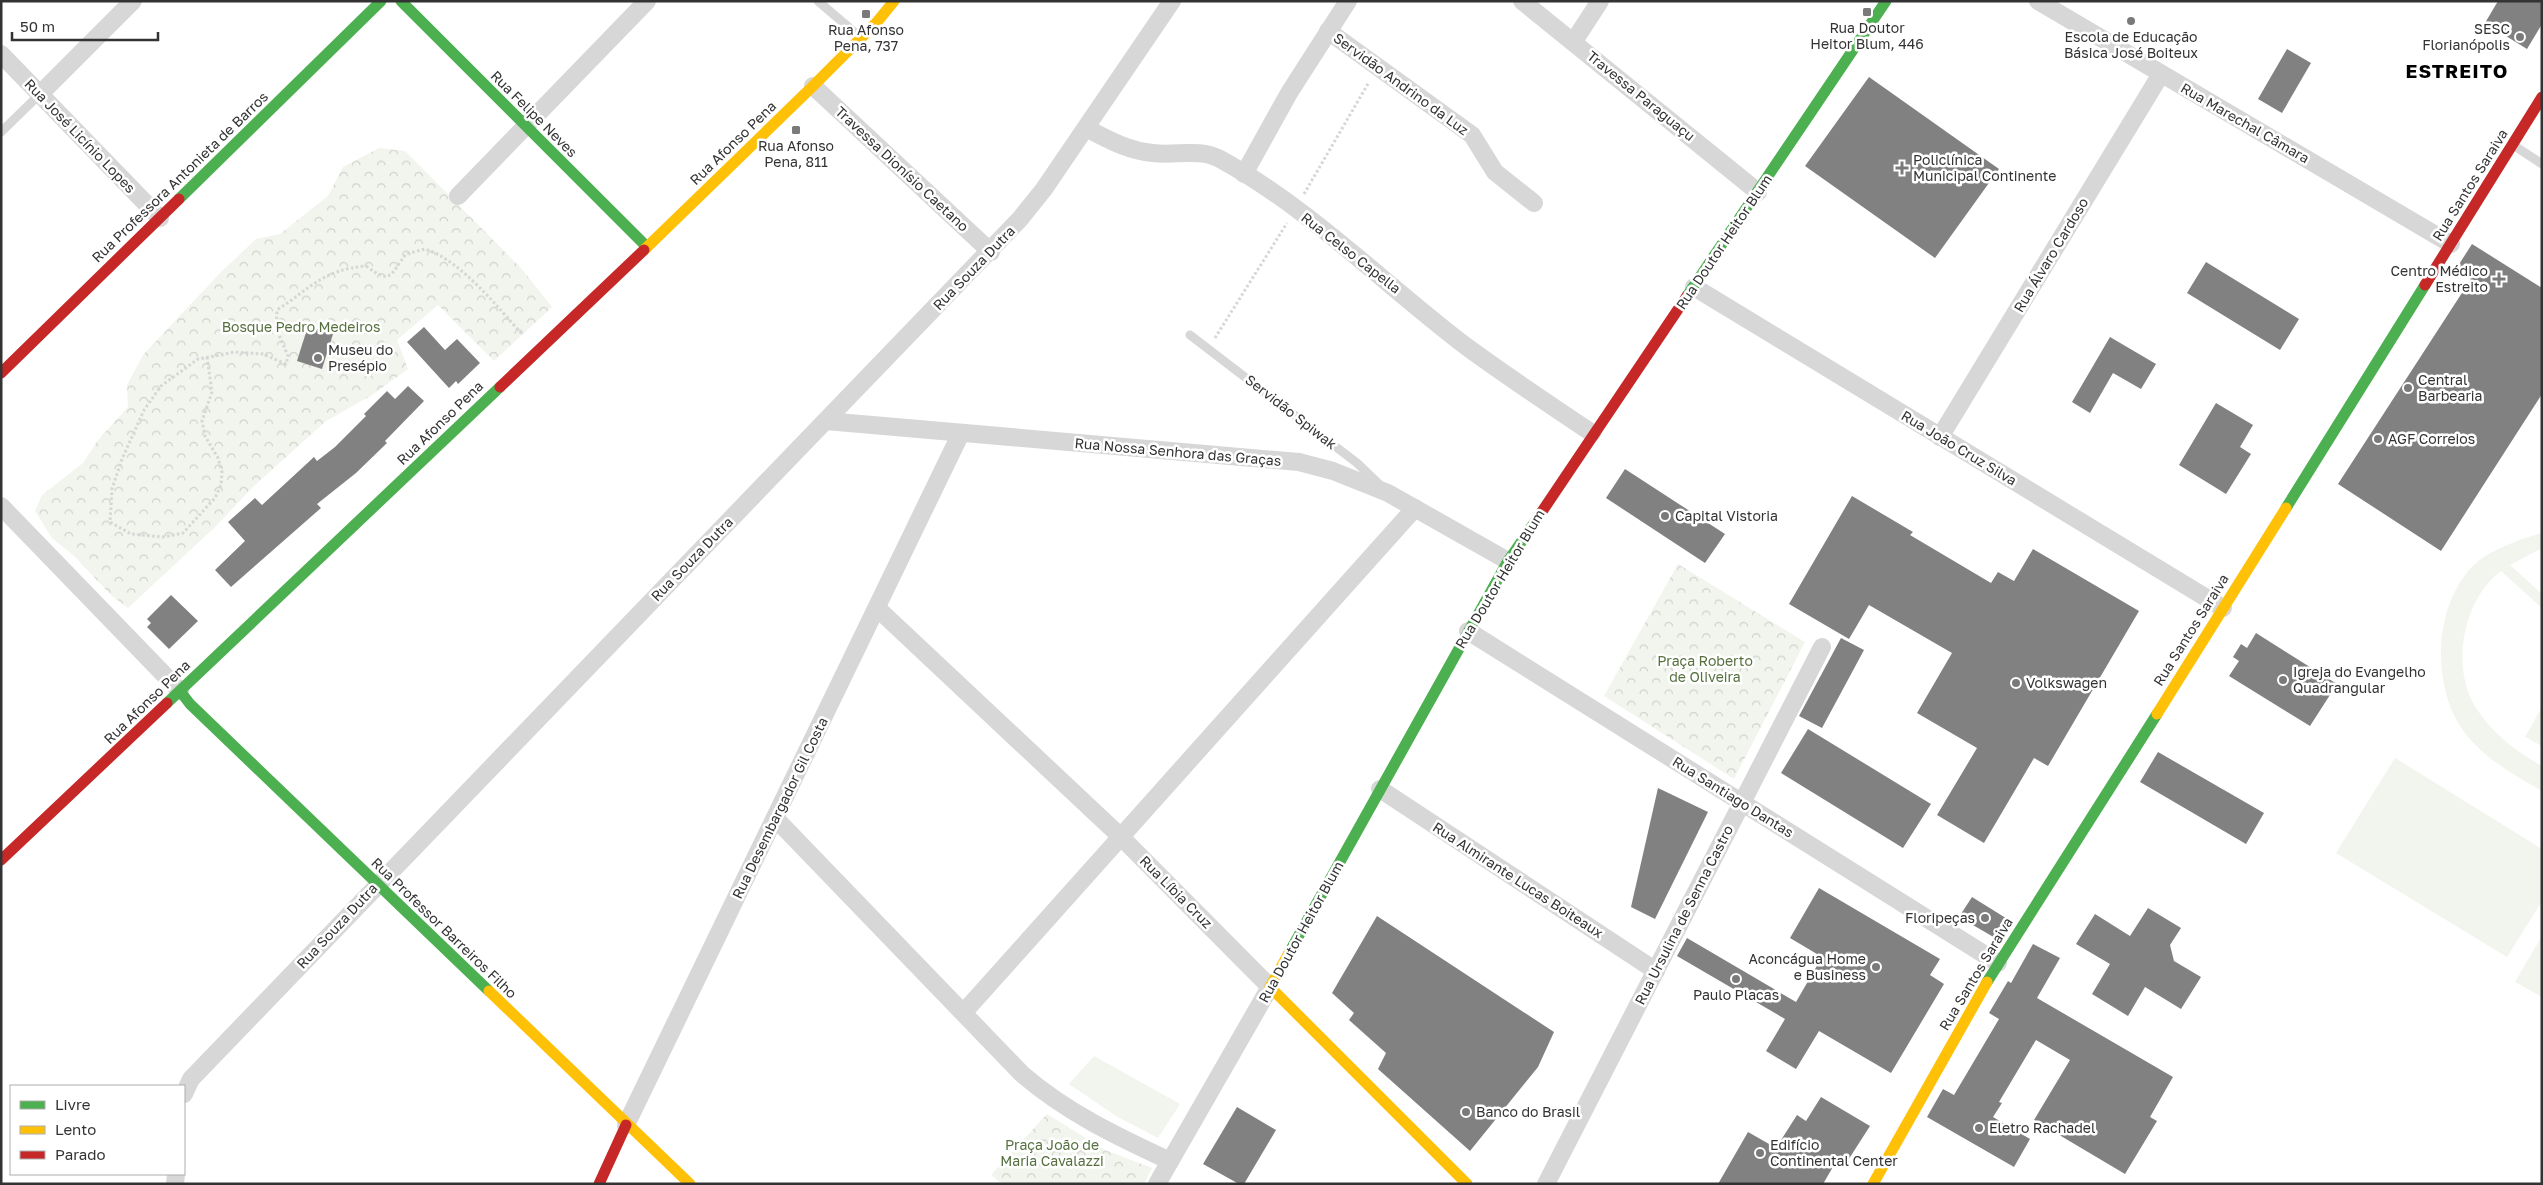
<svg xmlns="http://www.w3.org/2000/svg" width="2543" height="1185" viewBox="0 0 2543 1185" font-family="'Golos Text',sans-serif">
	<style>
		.grass { fill: #f1f5ed }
		.park { fill: url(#park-crowns) }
		.building { fill: #818181 }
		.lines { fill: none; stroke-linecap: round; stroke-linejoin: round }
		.path { stroke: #d6d6d6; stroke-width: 3; stroke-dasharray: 2.5 2.5; stroke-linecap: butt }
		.lane { stroke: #d7d7d7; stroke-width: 9 }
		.street { stroke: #d7d7d7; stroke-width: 18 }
		.fast { stroke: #4caf50; stroke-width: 11 }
		.slow { stroke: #ffc107; stroke-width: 11 }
		.jam { stroke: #c62828; stroke-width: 11 }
		.poi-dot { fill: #7a7a7a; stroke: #fff; stroke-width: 2 }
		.labels { text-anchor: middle; stroke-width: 5; stroke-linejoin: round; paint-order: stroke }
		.poi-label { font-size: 14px; fill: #333; stroke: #fff; text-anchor: start }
		.street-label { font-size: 14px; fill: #333; stroke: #fff }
		.park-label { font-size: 14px; fill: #56703f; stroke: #fff }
		.district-label { font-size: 19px; font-weight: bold; letter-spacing: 1px; fill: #000; stroke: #fff }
	</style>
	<defs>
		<pattern id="park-crowns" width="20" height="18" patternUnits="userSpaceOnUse" patternTransform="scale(1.25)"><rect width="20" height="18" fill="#f1f5ed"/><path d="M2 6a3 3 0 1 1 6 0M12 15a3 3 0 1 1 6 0" fill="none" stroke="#cfd2cc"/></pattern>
	</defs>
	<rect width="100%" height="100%" fill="#fff"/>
	<g class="grass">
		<path d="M 2542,533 L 2542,548 L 2510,565 L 2542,594 L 2542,608 L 2501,571 C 2463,599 2450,668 2476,708 C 2493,734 2515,751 2542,766 L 2542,791 C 2509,772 2471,751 2454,715 C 2432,669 2437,599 2476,563 C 2489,551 2525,537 2542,533 Z"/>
		<polygon points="2542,707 2542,746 2525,737"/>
		<polygon points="2395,758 2542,849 2542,901 2507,957 2336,853"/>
		<polygon points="2542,936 2542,997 2515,982"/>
		<polygon points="1094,1056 1180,1104 1158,1138 1116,1116 1069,1084"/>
	</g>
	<g class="park">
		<polygon points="379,148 405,151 521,268 552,307 494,361 438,305 397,340 408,369 372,395 326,421 253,487 214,528 128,608 111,595 74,556 52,538 35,511 42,495 83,463 98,440 128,407 127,385 143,355 220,273 256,239 280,234 328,196 343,167"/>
		<polygon points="1678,564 1805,642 1734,779 1604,696"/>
		<polygon points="1047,1114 1105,1150 1152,1168 1144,1184 1002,1184 991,1175"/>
	</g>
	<g class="building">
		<polygon points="2498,1 2542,1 2542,24 2527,49 2485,23"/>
		<polygon points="2287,49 2311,63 2282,113 2258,99"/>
		<polygon points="1869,77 1999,169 1935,258 1805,166"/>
		<polygon points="2472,244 2542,288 2542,394 2441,551 2338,484 2471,279 2456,269"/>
		<polygon points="2206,262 2299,319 2280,350 2187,293"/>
		<polygon points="308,326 333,334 322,369 297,361"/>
		<polygon points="424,327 445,350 457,339 480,363 458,384 456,381 449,388 407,342"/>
		<polygon points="2110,337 2156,364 2141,389 2113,373 2090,413 2072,402"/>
		<polygon points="408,386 424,401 385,441 387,443 356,473 317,504 321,508 231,587 215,570 245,541 228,522 255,498 262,505 314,457 317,461 335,447 366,416 364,414 387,391 395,399"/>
		<polygon points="2216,403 2253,425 2240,447 2251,454 2226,494 2179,465"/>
		<polygon points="1625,469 1725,534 1705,563 1606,498"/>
		<polygon points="1852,496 1913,532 1910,535 1991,583 1998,572 2014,581 2033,549 2139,611 2048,766 2034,758 1984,843 1937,815 1977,748 1917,713 1952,653 1869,605 1849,639 1789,604"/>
		<polygon points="171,595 198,621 169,649 147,627 151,623 147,619"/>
		<polygon points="2256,633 2337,684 2310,726 2229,676 2239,661 2233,657 2241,644 2247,648"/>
		<polygon points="1841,638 1864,650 1822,728 1799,716"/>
		<polygon points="1808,729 1931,804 1903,848 1781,773"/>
		<polygon points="2158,752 2264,813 2246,844 2140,782"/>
		<polygon points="1658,788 1708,812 1655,919 1631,907"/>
		<polygon points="1819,888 1940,959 1930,975 1944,984 1891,1073 1819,1031 1796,1069 1766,1051 1785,1019 1677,956 1687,938 1796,1002 1822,957 1790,938"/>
		<polygon points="1972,897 2009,920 1997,939 1959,917"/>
		<polygon points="2148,908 2181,928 2170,945 2174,961 2201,977 2181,1009 2145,987 2128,1016 2092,994 2110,964 2076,944 2095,914 2130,936"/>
		<polygon points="1377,916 1554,1032 1538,1067 1470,1151 1378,1069 1386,1053 1349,1020 1354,1013 1332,993"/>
		<polygon points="2033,944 2060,958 2037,998 2173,1077 2150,1117 2157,1121 2125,1174 2034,1120 2070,1060 2036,1040 1999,1102 2002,1103 1993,1117 2030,1139 2014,1167 1927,1117 1943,1089 1954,1095 1999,1019 1989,1013 2008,981 2011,983"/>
		<polygon points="1821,1097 1870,1126 1845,1165 1837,1160 1823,1184 1718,1184 1748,1132 1776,1148 1797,1115 1806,1121"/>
		<polygon points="1237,1107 1276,1130 1244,1184 1239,1184 1203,1164"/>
	</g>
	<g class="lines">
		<g class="path">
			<polyline points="1304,194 1369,82"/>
			<polyline points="1215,338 1287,223"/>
			<path d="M 207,357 L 212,392 L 202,421 L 205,436 L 218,458 L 222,472 L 221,485 L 215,498 L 183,533 L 163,537 L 131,534 L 110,522 L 112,489 L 122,459 L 144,410 L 161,386 L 198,359 L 215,356 L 234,352 L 263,354 L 286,364 L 288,356 L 276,328 L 277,310 C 311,288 322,270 366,266 C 392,285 389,276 406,254 L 425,249 C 462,261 497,307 523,335"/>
		</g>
		<g class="lane">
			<polyline points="818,1 860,37"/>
			<polyline points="1,132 40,94"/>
			<polyline points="2513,145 2542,164"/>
			<polyline points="1190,335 1357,463 1382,487"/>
		</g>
		<g class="street">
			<polyline points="1522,1 1758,192"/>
			<polyline points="2038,1 2451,244"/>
			<polyline points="1328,31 1472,135 1495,172 1534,203"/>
			<polyline points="1574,41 1600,1"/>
			<polyline points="1,54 160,218"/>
			<polyline points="813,86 991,252"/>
			<polyline points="40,94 133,1"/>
			<path d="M 1086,128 C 1107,139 1128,151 1153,153 C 1175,156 1199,148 1220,159 C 1311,209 1385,285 1467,347 C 1508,377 1550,405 1592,433"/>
			<polyline points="1244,174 1289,93 1348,1"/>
			<polyline points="458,196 647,1"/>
			<polyline points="1694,287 2223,608"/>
			<polyline points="826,421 1299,462 1333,471 1388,493 1508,561"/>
			<polyline points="1940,437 2161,74"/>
			<polyline points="1,506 180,691"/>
			<polyline points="877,608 1120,836 1270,987 1157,1184"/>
			<polyline points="1468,631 1998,963"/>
			<polyline points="1380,789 1656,971"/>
			<path d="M 775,818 L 1022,1074 C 1066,1112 1116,1136 1170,1161"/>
			<polyline points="964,1012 1415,508"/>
			<polyline points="184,1094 191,1079 1020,219 1044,189 1172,1"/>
			<polyline points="626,1125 961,433"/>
			<polyline points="175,1184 176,1174"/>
			<polyline points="1546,1184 1822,647"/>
		</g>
		<g class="fast">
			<polyline points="401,1 647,247"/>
			<polyline points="179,199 381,1"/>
			<polyline points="1687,296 1886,1"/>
			<polyline points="2286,508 2425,285"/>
			<polyline points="180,691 190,704 489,991"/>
			<polyline points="167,703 500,387"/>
			<polyline points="1289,953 1508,561 1539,516"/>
			<polyline points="1987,982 2157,714"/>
		</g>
		<g class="slow">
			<polyline points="644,250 813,86 877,22 894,1"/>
			<polyline points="2157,714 2286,508"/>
			<polyline points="1289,953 1270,987 1467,1184"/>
			<polyline points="489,991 690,1184"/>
			<polyline points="1873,1184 1987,982"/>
		</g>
		<g class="jam">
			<polyline points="2425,285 2542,97"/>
			<polyline points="1,373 179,199"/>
			<polyline points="500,387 644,250"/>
			<polyline points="1539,516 1687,296"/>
			<polyline points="1,860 167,703"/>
			<polyline points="599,1184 626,1125"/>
		</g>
	</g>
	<g class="poi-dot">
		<rect x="1862" y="7" width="10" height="10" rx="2.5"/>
		<rect x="861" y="9" width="10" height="10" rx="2.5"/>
		<circle cx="2131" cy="21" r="5"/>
		<circle cx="2520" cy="37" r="5"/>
		<rect x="791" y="125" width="10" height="10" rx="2.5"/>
		<path d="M1899.5 160.5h5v5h5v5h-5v5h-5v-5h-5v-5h5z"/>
		<path d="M2496.5 271.5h5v5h5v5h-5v5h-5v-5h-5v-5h5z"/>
		<circle cx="318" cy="358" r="5"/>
		<circle cx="2408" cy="388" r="5"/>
		<circle cx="2378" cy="439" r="5"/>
		<circle cx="1665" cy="516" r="5"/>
		<circle cx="2283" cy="680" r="5"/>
		<circle cx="2016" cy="683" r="5"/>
		<circle cx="1985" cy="918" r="5"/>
		<circle cx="1876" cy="967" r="5"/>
		<circle cx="1736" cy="979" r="5"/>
		<circle cx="1466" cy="1112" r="5"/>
		<circle cx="1979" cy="1128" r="5"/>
		<circle cx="1760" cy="1153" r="5"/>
	</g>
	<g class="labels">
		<g class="poi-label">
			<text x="1867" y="33" text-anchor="middle">Rua Doutor<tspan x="1867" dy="16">Heitor Blum, 446</tspan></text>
			<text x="2510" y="34" text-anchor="end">SESC<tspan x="2510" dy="16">Florianópolis</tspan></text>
			<text x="866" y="35" text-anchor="middle">Rua Afonso<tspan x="866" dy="16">Pena, 737</tspan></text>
			<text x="2131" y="42" text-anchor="middle">Escola de Educação<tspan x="2131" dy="16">Básica José Boiteux</tspan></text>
			<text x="796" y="151" text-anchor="middle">Rua Afonso<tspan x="796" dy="16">Pena, 811</tspan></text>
			<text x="1913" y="165">Policlínica<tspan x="1913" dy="16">Municipal Continente</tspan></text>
			<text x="2488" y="276" text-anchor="end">Centro Médico<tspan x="2488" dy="16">Estreito</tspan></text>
			<text x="328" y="355">Museu do<tspan x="328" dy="16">Presépio</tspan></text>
			<text x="2418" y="385">Central<tspan x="2418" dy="16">Barbearia</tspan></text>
			<text x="2388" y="444">AGF Correios</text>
			<text x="1675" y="521">Capital Vistoria</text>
			<text x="2293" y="677">Igreja do Evangelho<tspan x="2293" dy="16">Quadrangular</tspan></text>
			<text x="2026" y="688">Volkswagen</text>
			<text x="1975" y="923" text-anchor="end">Floripeças</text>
			<text x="1866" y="964" text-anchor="end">Aconcágua Home<tspan x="1866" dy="16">e Business</tspan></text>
			<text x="1736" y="1000" text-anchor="middle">Paulo Placas</text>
			<text x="1476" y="1117">Banco do Brasil</text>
			<text x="1989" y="1133">Eletro Rachadel</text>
			<text x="1770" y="1150">Edifício<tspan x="1770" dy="16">Continental Center</tspan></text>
		</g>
		<g class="street-label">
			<text transform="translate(1401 84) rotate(36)" y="5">Servidão Andrino da Luz</text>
			<text transform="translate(1641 96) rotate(39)" y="5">Travessa Paraguaçu</text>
			<text transform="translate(534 114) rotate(45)" y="5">Rua Felipe Neves</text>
			<text transform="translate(2245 123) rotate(30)" y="5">Rua Marechal Câmara</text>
			<text transform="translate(80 136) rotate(46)" y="5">Rua José Licínio Lopes</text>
			<text transform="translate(733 143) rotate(-44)" y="5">Rua Afonso Pena</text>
			<text transform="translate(902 169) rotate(43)" y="5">Travessa Dionísio Caetano</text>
			<text transform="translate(180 177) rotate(-44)" y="5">Rua Professora Antonieta de Barros</text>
			<text transform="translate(2470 185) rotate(-58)" y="5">Rua Santos Saraiva</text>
			<text transform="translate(1724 242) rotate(-56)" y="5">Rua Doutor Heitor Blum</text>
			<text transform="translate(1351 253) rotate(38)" y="5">Rua Celso Capella</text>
			<text transform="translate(2051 255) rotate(-59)" y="5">Rua Álvaro Cardoso</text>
			<text transform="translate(974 268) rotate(-46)" y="5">Rua Souza Dutra</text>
			<text transform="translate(1291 412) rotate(38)" y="5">Servidão Spiwak</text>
			<text transform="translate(440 423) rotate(-44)" y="5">Rua Afonso Pena</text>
			<text transform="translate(1959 448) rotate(31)" y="5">Rua João Cruz Silva</text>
			<text transform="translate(1178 452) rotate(5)" y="5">Rua Nossa Senhora das Graças</text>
			<text transform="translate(692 559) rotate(-46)" y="5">Rua Souza Dutra</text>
			<text transform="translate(1500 579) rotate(-59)" y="5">Rua Doutor Heitor Blum</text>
			<text transform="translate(2191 630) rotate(-58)" y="5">Rua Santos Saraiva</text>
			<text transform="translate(147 702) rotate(-44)" y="5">Rua Afonso Pena</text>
			<text transform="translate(1733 797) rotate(32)" y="5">Rua Santiago Dantas</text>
			<text transform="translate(780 808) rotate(-64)" y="5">Rua Desembargador Gil Costa</text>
			<text transform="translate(1518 880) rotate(33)" y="5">Rua Almirante Lucas Boiteaux</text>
			<text transform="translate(1176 892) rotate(45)" y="5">Rua Líbia Cruz</text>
			<text transform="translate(1684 915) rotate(-63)" y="5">Rua Ursulina de Senna Castro</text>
			<text transform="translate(337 926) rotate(-47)" y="5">Rua Souza Dutra</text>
			<text transform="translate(444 928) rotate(44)" y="5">Rua Professor Barreiros Filho</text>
			<text transform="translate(1301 932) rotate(-61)" y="5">Rua Doutor Heitor Blum</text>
			<text transform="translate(1976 974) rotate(-59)" y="5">Rua Santos Saraiva</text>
		</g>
		<g class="park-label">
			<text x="301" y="332">Bosque Pedro Medeiros</text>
			<text x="1705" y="666">Praça Roberto<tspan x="1705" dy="16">de Oliveira</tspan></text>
			<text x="1052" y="1150">Praça João de<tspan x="1052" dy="16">Maria Cavalazzi</tspan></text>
		</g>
		<g class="district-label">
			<text x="2457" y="78">ESTREITO</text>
		</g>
	</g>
	<rect width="2543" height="1185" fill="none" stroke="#333333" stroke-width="5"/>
	<rect x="10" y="1085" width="175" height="90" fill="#ffffff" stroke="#adadad"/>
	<rect x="20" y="1101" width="25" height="8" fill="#4caf50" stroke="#adadad"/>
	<text x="55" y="1110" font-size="15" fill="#333333">Livre</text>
	<rect x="20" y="1126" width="25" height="8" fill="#ffc107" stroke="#adadad"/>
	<text x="55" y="1135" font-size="15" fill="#333333">Lento</text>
	<rect x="20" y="1151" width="25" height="8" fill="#c62828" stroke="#adadad"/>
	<text x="55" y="1160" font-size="15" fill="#333333">Parado</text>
	<path d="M12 32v8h146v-8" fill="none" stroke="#333333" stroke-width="2.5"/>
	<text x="20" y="32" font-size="15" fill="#333333" stroke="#ffffff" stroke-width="4" paint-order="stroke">50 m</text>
</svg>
